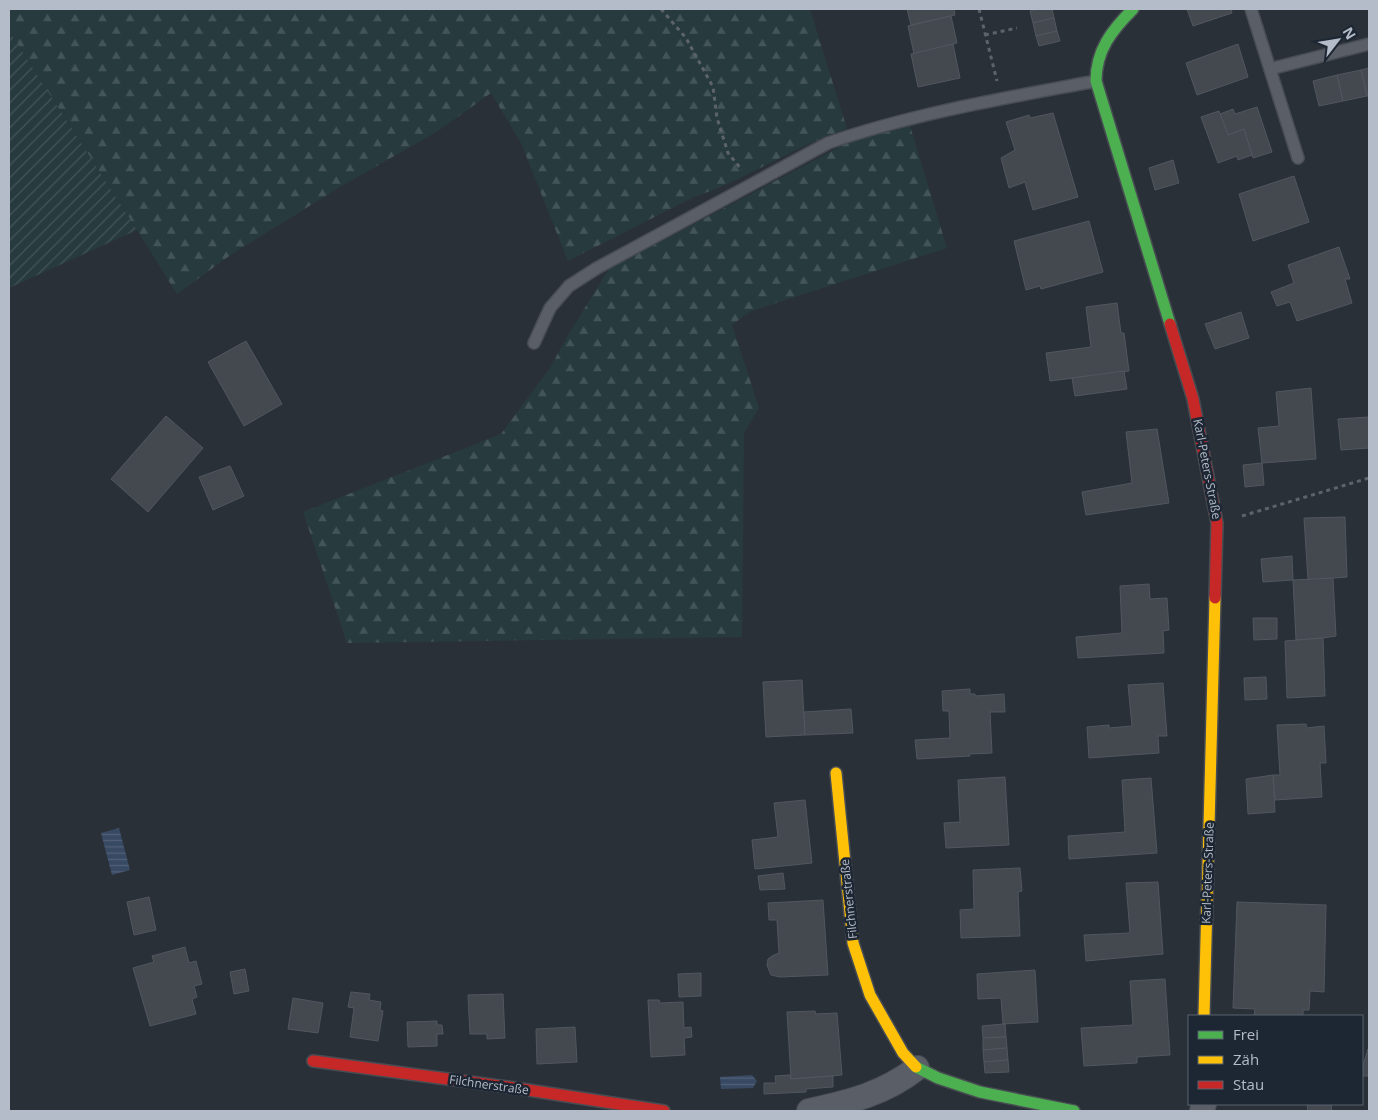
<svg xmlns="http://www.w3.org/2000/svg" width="1378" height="1120" viewBox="0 0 1378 1120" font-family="'Open Sans',sans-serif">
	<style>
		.forest { fill: url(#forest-firs) }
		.garden { fill: url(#garden-furrows) }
		.water { fill: url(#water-rules) }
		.building { fill: #444950; stroke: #52575f }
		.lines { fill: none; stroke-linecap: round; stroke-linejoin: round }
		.lane-casing { stroke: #484c53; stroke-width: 14 }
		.street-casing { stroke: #484c53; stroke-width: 26 }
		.fast-casing { stroke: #484c53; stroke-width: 14 }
		.slow-casing { stroke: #484c53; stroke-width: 14 }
		.jam-casing { stroke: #484c53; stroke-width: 14 }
		.path { stroke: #5d636a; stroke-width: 3; stroke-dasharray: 4 4; stroke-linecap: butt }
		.lane { stroke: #5a5e66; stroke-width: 11 }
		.street { stroke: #5a5e66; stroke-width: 24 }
		.fast { stroke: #4caf50; stroke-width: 11 }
		.slow { stroke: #ffc107; stroke-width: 11 }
		.jam { stroke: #c62828; stroke-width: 11 }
		.labels { text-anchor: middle; stroke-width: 5; stroke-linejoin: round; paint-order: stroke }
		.street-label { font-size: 12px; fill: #b4bcc9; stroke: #1d2633 }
	</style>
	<defs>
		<pattern id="forest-firs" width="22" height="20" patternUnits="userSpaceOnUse" patternTransform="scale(1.25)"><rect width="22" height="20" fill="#273a3e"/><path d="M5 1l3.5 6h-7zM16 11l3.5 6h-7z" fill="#445559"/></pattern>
		<pattern id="garden-furrows" width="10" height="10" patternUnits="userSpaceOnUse" patternTransform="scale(1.25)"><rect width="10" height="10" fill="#273a3e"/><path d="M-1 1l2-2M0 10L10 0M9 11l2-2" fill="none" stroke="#445559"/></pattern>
		<pattern id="water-rules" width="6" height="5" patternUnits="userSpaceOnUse" patternTransform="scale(1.25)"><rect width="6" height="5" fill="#384963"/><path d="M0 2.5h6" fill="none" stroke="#526178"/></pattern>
	</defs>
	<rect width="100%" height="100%" fill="#2a3038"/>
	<g class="forest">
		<path d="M 9,9 L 810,9 L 847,129 C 794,146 748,179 694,197 L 568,261 L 521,143 L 491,93 L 438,131 L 340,187 L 232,254 L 177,294 L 137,230 L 9,31 Z"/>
		<polygon points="910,126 947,248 751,311 732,325 759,408 744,433 742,637 347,643 303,512 501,434 550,368 568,335 609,269 847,143"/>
	</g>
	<polygon class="garden" points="9,31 137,230 9,288"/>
	<g class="water">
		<polygon points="119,828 130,870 112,875 101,833"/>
		<polygon points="752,1075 757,1081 753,1088 721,1089 720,1077"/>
	</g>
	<g class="building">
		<polygon points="907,9 954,9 955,15 911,25"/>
		<polygon points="1039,9 1052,9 1054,18 1033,23 1030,11"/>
		<polygon points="1187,9 1231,9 1232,13 1193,26"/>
		<polygon points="951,16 957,43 914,54 908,26"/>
		<polygon points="1054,18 1057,31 1036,36 1033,23"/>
		<polygon points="1057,31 1060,41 1039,46 1036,36"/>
		<polygon points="953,44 960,78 918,87 911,54"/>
		<polygon points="1238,44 1248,77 1197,95 1186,63"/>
		<polygon points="1369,68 1369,96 1367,96 1361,70"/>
		<polygon points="1361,70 1367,96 1343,101 1337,75"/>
		<polygon points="1337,75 1343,101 1319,106 1313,81"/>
		<polygon points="1257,107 1272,152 1253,158 1244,129 1228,135 1220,114 1233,109 1235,114"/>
		<polygon points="1219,111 1228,135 1244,129 1252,155 1238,160 1237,156 1218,163 1201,117"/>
		<polygon points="1053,113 1078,197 1033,210 1025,182 1009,188 1001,158 1015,150 1006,122 1029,115 1030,118"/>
		<polygon points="1173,160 1179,183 1155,190 1149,168"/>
		<polygon points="1294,176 1309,222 1253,241 1239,194"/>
		<polygon points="1089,221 1103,272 1041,289 1040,286 1026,290 1014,241"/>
		<polygon points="1339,247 1350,279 1345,279 1352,303 1297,321 1290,302 1277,306 1271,292 1294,283 1288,265"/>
		<polygon points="1117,303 1121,333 1124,333 1129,371 1050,381 1046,353 1091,347 1086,307"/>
		<polygon points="1241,312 1249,338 1215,349 1205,324"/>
		<polygon points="246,341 282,404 244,426 208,362"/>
		<polygon points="1124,371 1127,389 1075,396 1072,378"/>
		<polygon points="1311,388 1316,459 1262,463 1258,428 1279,426 1276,392"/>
		<polygon points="166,416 203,448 148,512 111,479"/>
		<polygon points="1369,417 1369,448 1341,450 1338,419"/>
		<polygon points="1157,429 1169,503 1086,515 1082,492 1132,483 1126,432"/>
		<polygon points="1262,463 1264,485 1245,487 1243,465"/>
		<polygon points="230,466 244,496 213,510 199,477"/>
		<polygon points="1345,517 1347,577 1308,580 1304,518"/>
		<polygon points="1292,556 1293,580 1263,582 1261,559"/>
		<polygon points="1333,578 1336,636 1323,638 1296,640 1293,580"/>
		<polygon points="1149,584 1150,599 1167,598 1169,630 1163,631 1164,653 1078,658 1076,637 1122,633 1120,586"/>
		<polygon points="1253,618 1277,618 1277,639 1254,640"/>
		<polygon points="1323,638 1325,696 1287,698 1285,641"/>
		<polygon points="1266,677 1267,699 1245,700 1244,678"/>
		<polygon points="802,680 805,735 766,737 763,682"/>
		<polygon points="1163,683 1167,736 1158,736 1159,753 1089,758 1087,727 1109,725 1109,728 1132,726 1128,685"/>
		<polygon points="970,689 970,694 975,694 975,696 1004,694 1005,712 990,712 992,753 969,754 970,756 917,759 915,740 950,738 949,711 943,711 942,691"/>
		<polygon points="851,709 853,733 805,735 804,712"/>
		<polygon points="1306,724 1307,728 1324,726 1326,763 1320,763 1322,797 1275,800 1273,775 1280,775 1277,725"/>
		<polygon points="1273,775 1275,812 1248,814 1246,779"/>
		<polygon points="1005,777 1009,845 946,848 944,823 960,822 958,780"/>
		<polygon points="1151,778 1157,853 1069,859 1068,836 1125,832 1122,780"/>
		<polygon points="805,800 812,863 755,869 752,840 778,837 774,803"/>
		<polygon points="1020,868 1022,891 1018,892 1020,936 961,938 960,910 974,909 973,870"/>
		<polygon points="783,873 785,889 760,890 758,876"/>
		<polygon points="1158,882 1163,954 1086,961 1084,935 1130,933 1126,883"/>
		<polygon points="149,897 156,930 134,935 127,902"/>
		<polygon points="823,900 828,975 780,977 771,975 767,965 768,959 772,956 779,953 777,920 769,920 768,903"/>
		<polygon points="1237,902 1326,905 1324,992 1310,991 1309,1010 1303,1010 1303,1016 1254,1016 1255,1009 1233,1008"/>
		<polygon points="185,947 189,963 196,961 202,984 194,986 197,997 192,999 196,1014 150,1026 133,968 154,962 152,956"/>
		<polygon points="245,969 249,991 234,994 230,972"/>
		<polygon points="1035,970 1038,1022 1003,1024 1001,998 978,999 977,974"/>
		<polygon points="701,973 701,996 679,997 678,974"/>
		<polygon points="1165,979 1170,1055 1137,1057 1137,1063 1084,1066 1081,1028 1133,1025 1130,981"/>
		<polygon points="351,992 370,994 369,1000 381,1002 380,1010 383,1011 378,1041 350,1037 354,1008 348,1007"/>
		<polygon points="503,994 505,1038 487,1039 487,1034 470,1034 468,995"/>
		<polygon points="293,998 323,1003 318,1033 288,1029"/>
		<polygon points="648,1000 659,1000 660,1003 683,1002 684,1028 691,1027 692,1037 684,1038 685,1055 651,1057"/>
		<polygon points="815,1011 816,1014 837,1013 842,1075 791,1079 787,1012"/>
		<polygon points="437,1021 437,1025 442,1025 443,1034 437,1034 437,1046 408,1047 407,1022"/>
		<polygon points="1003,1024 1005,1024 1006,1037 983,1038 982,1026"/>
		<polygon points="575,1027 577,1062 537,1064 536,1029"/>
		<polygon points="1006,1037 1007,1048 983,1050 983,1038"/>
		<polygon points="1007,1048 1008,1060 984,1062 983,1050"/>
		<polygon points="1368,1049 1369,1076 1362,1076 1362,1069"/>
		<polygon points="1008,1060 1009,1072 985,1073 984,1062"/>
		<polygon points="790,1075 791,1079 833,1076 833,1087 806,1089 806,1092 764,1094 764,1083 776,1083 775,1076"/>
		<polygon points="1307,1104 1331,1104 1332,1111 1308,1111"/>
	</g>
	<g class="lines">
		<defs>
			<g id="lane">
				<polyline points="1251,9 1298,158"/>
				<polyline points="1270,69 1369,44"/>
				<path d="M 534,343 L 550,308 L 569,286 L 597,268 L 828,143 C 915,113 1006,98 1096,81"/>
			</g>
			<g id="street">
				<path d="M 809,1111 C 849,1102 884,1094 917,1068"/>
				<polyline points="1202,1111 1204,1104"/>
			</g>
			<g id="fast">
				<path d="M 1133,9 C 1112,30 1096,50 1096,81 L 1170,324"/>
				<polyline points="916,1067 938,1078 980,1092 1074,1111"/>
			</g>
			<g id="slow">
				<polyline points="836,773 853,943 870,995 903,1053 916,1067"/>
				<polyline points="1204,1016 1215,598"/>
			</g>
			<g id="jam">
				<polyline points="1170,324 1193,399 1217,523 1215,598"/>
				<polyline points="313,1061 515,1088 664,1111"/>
			</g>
		</defs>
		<use href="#lane" class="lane-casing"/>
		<use href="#street" class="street-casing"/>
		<use href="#fast" class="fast-casing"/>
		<use href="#slow" class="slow-casing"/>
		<use href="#jam" class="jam-casing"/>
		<g class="path">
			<polyline points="661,9 686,38 713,87 717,118 728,153 742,170"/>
			<polyline points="979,9 997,81"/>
			<polyline points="985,35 1017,28"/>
			<polyline points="1242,516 1369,478"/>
		</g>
		<use href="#lane" class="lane"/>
		<use href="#street" class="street"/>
		<use href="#fast" class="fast"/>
		<use href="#slow" class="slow"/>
		<use href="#jam" class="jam"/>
	</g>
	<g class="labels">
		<g class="street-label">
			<text transform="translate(1207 469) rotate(79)" y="4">Karl-Peters-Straße</text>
			<text transform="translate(1208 873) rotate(-88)" y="4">Karl-Peters-Straße</text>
			<text transform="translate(849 899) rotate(-96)" y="4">Filchnerstraße</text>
			<text transform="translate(489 1085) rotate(8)" y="4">Filchnerstraße</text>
		</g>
	</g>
	<rect width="1378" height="1120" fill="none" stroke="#b4bcc9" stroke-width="20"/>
	<rect x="1188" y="1015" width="175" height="90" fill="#1d2633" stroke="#59626f"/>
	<rect x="1198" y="1031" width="25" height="8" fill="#4caf50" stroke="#59626f"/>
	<text x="1233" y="1040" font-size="15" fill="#b4bcc9">Frei</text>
	<rect x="1198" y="1056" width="25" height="8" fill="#ffc107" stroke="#59626f"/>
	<text x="1233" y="1065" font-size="15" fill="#b4bcc9">Zäh</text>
	<rect x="1198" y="1081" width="25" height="8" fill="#c62828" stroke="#59626f"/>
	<text x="1233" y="1090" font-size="15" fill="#b4bcc9">Stau</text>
	<g transform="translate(1338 40) rotate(59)" stroke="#1d2633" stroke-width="4" paint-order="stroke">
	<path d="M0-4L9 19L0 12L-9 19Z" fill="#b4bcc9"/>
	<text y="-8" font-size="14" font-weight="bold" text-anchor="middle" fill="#b4bcc9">N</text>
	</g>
</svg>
